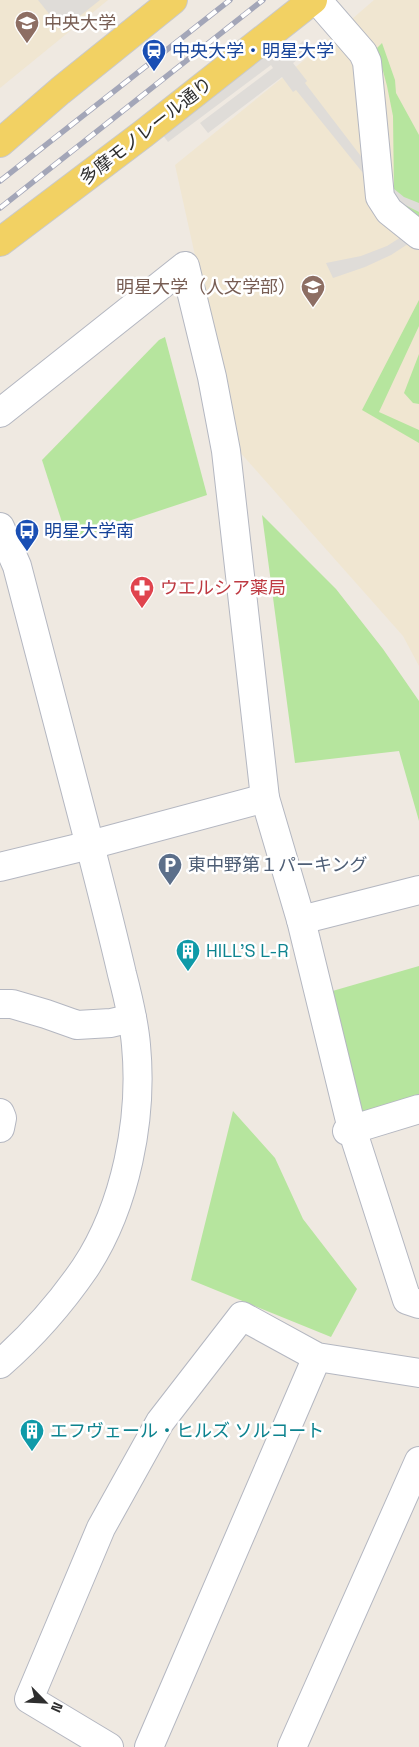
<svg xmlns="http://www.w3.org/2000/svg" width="419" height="1747" viewBox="0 0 419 1747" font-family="'Space Grotesk','Noto Sans JP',sans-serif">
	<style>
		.education { fill: #f0e6d1 }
		.green { fill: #b6e59e }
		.plaza { fill: #dfdcd8 }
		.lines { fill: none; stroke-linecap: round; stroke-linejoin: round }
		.minor-casing { stroke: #b4b7c1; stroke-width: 30 }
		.major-casing { stroke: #c9c9c9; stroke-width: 30 }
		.minor { stroke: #fff; stroke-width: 28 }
		.major { stroke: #f2d163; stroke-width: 28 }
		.rail-casing { stroke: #a3a6b8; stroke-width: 5.5 }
		.rail { stroke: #fff; stroke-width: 4; stroke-dasharray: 11; stroke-linecap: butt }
		.labels { text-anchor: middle; stroke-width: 5; stroke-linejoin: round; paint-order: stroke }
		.education-label { font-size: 18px; fill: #785e54; stroke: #fff; text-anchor: start }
		.transit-label { font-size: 18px; fill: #164399; stroke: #fff; text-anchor: start }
		.street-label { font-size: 18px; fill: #2e2e2e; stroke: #fff }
		.health-label { font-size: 18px; fill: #be3a42; stroke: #fff; text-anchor: start }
		.service-label { font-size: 18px; fill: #4e5e75; stroke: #fff; text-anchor: start }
		.culture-label { font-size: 18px; fill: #0d838f; stroke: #fff; text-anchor: start }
	</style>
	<rect width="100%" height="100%" fill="#efe9e1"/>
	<g class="education">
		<polygon points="0,0 108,0 0,88"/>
		<polygon points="374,0 419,0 419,666 403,636 238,450 175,165 308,57"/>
	</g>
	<g class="green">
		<polygon points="382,43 395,80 396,93 419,135 419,218 399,203 394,192 393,116 387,86 377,48"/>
		<polygon points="419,300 419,326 379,412 419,430 419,443 362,410"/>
		<polygon points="165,337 207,495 68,541 42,460 159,340"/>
		<polygon points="419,354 419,404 413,403 404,393"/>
		<polygon points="262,515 336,589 383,649 419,701 419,821 399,751 295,763"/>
		<polygon points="419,966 419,1097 363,1113 329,992"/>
		<polygon points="233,1111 275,1158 303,1219 357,1289 331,1337 191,1280"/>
	</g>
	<g class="plaza">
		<polygon points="38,0 100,0 62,30"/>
		<polygon points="303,41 310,50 293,63 307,81 305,83 373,172 404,197 419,203 419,212 401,203 367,178 296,90 293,92 282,77 208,133 200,123 273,68 271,65 168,142 148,115 280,42 289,53"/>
		<polygon points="409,232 414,240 391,255 365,267 333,278 326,263 361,256 387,246"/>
	</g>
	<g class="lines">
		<defs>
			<g id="minor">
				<polyline points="317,0 363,53 367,62 380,197 389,211 419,235"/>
				<polyline points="0,413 185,266 212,377 226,451 265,798 301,920 352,1129 407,1300 419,1304"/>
				<path d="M 0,527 L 17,566 C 42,663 68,760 93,857 C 103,896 113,935 122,974 C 128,997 134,1021 136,1045 C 143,1118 126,1206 85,1268 C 61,1303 32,1336 0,1364"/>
				<polyline points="0,867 90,845 265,798"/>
				<polyline points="301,920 419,890"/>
				<polyline points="0,1004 12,1004 46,1014 77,1025 111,1023 132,1018"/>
				<polyline points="0,1113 2,1118 0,1128"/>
				<polyline points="347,1131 419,1109"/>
				<polyline points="109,1747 29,1699 101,1528 160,1422 242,1316 317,1357 419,1373"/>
				<polyline points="149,1747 317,1357"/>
				<polyline points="292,1747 419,1461"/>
			</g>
			<g id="major">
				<polyline points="0,143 60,91 173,0"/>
				<polyline points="0,242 143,134 313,0"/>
			</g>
		</defs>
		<use href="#minor" class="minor-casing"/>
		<use href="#major" class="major-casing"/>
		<use href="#minor" class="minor"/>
		<use href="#major" class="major"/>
		<defs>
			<g id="rail">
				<polyline points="0,181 230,0"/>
				<polyline points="0,208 263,0"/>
			</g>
		</defs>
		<use href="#rail" class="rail-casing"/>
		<use href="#rail" class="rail"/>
	</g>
	<defs>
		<symbol id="university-pin" viewBox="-11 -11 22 30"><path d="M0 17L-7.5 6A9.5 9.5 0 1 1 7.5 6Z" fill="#8d6e63" stroke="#fff"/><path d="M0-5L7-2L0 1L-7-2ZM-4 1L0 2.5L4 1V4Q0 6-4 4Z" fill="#fff"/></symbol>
		<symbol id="station-pin" viewBox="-11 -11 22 30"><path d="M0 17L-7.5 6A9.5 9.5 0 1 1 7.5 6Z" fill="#1a4fb4" stroke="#fff"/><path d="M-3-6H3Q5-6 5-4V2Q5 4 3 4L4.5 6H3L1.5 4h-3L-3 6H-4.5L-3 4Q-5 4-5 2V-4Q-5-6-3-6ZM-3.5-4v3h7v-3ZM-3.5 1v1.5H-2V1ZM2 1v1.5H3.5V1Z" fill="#fff"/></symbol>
		<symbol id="bus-pin" viewBox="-11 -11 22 30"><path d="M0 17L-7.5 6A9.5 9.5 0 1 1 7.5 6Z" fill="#1a4fb4" stroke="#fff"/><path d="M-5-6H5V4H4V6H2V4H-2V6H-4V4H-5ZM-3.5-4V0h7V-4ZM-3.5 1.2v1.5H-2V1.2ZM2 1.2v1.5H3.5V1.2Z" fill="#fff"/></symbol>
		<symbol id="pharmacy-pin" viewBox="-11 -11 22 30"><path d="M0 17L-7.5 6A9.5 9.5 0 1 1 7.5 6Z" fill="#e0444e" stroke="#fff"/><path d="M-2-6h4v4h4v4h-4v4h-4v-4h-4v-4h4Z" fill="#fff"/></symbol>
		<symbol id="parking-pin" viewBox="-11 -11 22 30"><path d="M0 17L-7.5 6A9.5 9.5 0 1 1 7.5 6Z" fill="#5c6f8a" stroke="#fff"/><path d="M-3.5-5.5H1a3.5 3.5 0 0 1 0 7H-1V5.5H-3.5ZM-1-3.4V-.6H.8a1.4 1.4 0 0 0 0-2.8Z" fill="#fff"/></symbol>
		<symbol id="building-pin" viewBox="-11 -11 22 30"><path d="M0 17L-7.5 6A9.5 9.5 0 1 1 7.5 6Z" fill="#0f9aa8" stroke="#fff"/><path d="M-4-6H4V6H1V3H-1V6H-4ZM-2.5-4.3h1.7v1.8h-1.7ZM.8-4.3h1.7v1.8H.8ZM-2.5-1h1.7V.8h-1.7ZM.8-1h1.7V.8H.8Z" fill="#fff"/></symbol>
	</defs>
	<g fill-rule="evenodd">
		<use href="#university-pin" x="13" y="9" width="28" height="38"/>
		<use href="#station-pin" x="140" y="37" width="28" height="38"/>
		<use href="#university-pin" x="299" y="273" width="28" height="38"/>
		<use href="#bus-pin" x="13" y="517" width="28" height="38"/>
		<use href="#pharmacy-pin" x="128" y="574" width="28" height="38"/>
		<use href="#parking-pin" x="156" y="851" width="28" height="38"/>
		<use href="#building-pin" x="174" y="937" width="28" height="38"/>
		<use href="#building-pin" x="18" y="1417" width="28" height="38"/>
	</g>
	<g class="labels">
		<g class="education-label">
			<text x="44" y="29">中央大学</text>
			<text x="296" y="293" text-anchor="end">明星大学（人文学部）</text>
		</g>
		<g class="transit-label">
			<text x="172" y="57">中央大学・明星大学</text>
			<text x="44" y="537">明星大学南</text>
		</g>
		<g class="street-label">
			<text transform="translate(146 131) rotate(-38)" y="6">多摩モノレール通り</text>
		</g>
		<g class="health-label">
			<text x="160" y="594">ウエルシア薬局</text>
		</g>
		<g class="service-label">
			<text x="188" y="871">東中野第１パーキング</text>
		</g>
		<g class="culture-label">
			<text x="206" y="957">HILL'S L-R</text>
			<text x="50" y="1437">エフヴェール・ヒルズ ソルコート</text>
		</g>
	</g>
	<g transform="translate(45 1702) rotate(114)" stroke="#ffffff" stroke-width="4" paint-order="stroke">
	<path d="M0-4L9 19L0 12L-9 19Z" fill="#2e2e2e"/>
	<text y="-8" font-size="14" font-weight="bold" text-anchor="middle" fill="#2e2e2e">N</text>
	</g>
</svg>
